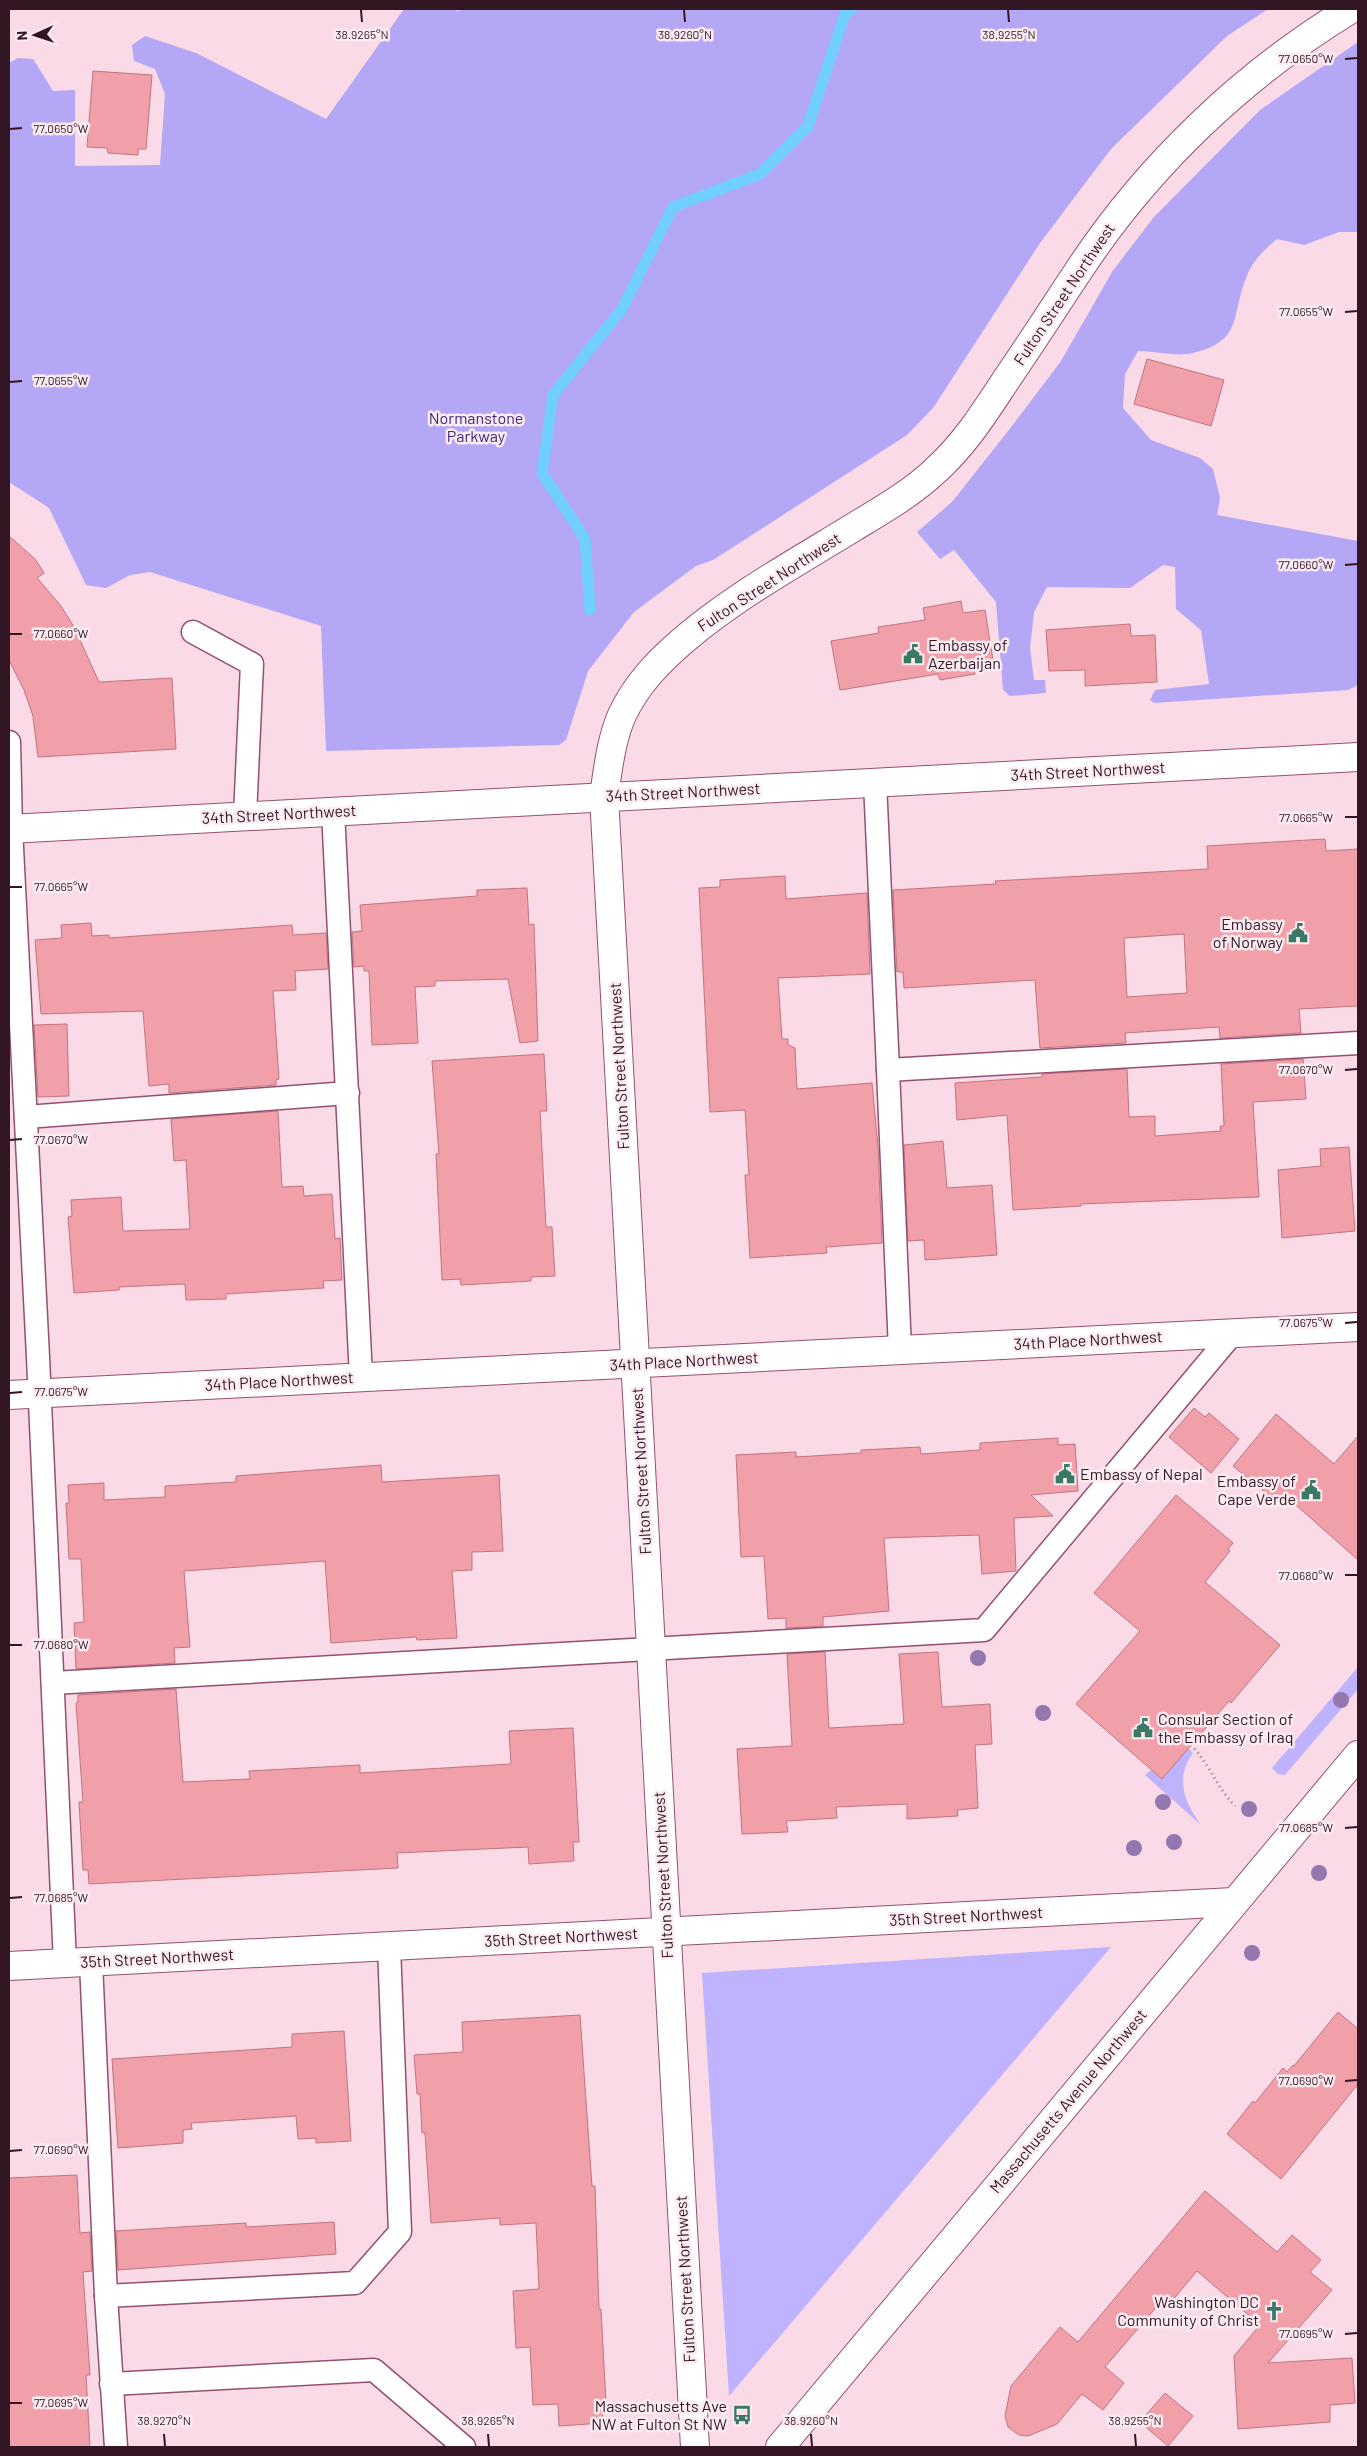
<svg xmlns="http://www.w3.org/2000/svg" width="1367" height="2456" viewBox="0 0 1367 2456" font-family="Barlow,sans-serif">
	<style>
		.green { fill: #bfb2fe }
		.forest { fill: #b4a7f5 }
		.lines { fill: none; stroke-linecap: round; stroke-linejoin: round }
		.stream { stroke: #70cffe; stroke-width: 11 }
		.building { fill: #f19fa9; stroke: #c1747e; fill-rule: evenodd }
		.lane-casing { stroke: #935070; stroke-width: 25 }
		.street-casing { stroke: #935070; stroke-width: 30 }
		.secondary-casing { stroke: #935070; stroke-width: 30 }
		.primary-casing { stroke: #935070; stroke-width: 30 }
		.path { stroke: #937582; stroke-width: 3; stroke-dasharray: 1 4; stroke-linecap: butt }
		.lane { stroke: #fff; stroke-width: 22 }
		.street { stroke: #fff; stroke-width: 28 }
		.secondary { stroke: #fff; stroke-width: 28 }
		.primary { stroke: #fff; stroke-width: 28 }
		.tree { fill: #9477ae }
		.ticks { fill: none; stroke: #321623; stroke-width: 2 }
		.labels { text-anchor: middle; stroke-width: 5; stroke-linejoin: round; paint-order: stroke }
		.street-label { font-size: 16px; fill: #321623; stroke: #fcecf2 }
		.park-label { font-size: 16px; fill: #41267f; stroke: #fcecf2 }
		.poi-label { font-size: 16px; fill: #321623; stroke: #fcecf2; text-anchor: end }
		.ticks-label { font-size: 12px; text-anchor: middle; fill: #321623; stroke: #fcecf2; stroke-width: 5; stroke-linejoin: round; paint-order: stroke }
	</style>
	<rect width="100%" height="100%" fill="#fadae7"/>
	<g class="green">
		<polygon points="1358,1667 1358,1689 1285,1775 1278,1774 1272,1768"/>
		<path d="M 1188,1748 L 1193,1753 C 1174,1779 1185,1803 1201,1825 L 1145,1775 L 1151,1770 L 1162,1779 Z"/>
		<polygon points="1111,1947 729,2396 702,1973"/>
	</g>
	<g class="forest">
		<polygon points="404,9 454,9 457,11 467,9 1268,9 1227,36 1111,149 1040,243 933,408 907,435 713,560 696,566 634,612 588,671 566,740 559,745 326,751 321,626 150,572 130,575 106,588 86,585 49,508 9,482 9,63 18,58 33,59 53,91 75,90 75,166 160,165 165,94 155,69 134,61 132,45 145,36 196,53 326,119"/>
		<path d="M 1358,42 L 1358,232 L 1339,232 L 1304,245 L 1277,239 C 1264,250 1252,261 1246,278 C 1231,316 1243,341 1193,353 C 1177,357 1155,351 1138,351 L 1125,374 L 1123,408 L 1151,440 L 1200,458 L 1213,469 L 1220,498 L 1217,515 L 1358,541 L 1358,685 L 1348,690 L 1154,703 L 1150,700 L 1155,690 L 1209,684 L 1201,630 L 1176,609 L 1175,567 L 1163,565 L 1130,588 L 1047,587 L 1034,612 L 1030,648 L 1034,680 L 1045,680 L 1046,693 L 1010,696 L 1003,690 L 996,602 L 954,550 L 940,559 L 917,532 L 952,502 L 1012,426 L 1061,361 L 1112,272 L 1153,218 L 1260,110 Z"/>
	</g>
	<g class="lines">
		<polyline class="stream" points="590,610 585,539 542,473 553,395 622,309 673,207 760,174 808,126 845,14 852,9"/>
	</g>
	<g class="building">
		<polygon points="93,71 152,75 146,149 138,149 138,155 108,153 107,148 87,147"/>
		<polygon points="1147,359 1224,380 1211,426 1134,404"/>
		<polygon points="9,536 35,559 44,573 37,578 61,606 74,627 99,682 172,678 176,749 38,757 33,716 24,690 9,660"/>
		<polygon points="961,601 963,613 985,610 994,666 974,670 975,674 940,680 938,674 840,690 831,641 879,633 878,627 925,620 923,608"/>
		<polygon points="1130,624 1131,636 1155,635 1157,682 1085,686 1085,670 1049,671 1046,630"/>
		<path d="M 1325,839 L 1326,851 L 1358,849 L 1358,1006 L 1299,1009 L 1301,1033 L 1220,1038 L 1219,1027 L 1125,1033 L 1126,1043 L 1040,1048 L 1035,980 L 904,988 L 903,972 L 897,972 L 893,890 L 996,884 L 995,881 L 1208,869 L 1207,846 ZM 1184,934 L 1187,993 L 1127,997 L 1124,938 Z"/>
		<polygon points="785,876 786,899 867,893 870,974 778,978 782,1039 788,1039 788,1045 795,1048 797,1089 872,1083 878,1147 882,1243 826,1247 827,1253 750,1258 745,1175 749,1175 745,1110 710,1112 699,888 720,887 720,880"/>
		<polygon points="527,888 529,925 534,924 538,1041 520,1043 508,979 435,981 435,986 415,987 418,1043 372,1045 369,971 364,971 364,966 354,967 352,932 362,931 360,905 477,896 477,890"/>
		<polygon points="91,923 92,936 109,935 109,938 292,925 293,935 326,933 328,969 295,971 296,990 273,991 279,1079 276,1080 276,1085 169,1093 169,1084 149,1086 143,1011 41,1014 35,940 62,938 61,925"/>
		<polygon points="67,1024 69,1096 38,1097 34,1025"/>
		<polygon points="544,1054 547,1111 540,1111 546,1227 552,1227 555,1276 531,1277 531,1281 461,1285 460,1279 442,1280 436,1154 439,1154 432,1061"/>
		<polygon points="1303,1059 1306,1099 1253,1102 1259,1197 1081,1204 1081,1206 1013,1210 1007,1115 957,1120 955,1083 1042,1077 1042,1074 1127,1069 1129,1117 1155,1116 1155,1136 1221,1131 1220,1126 1224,1126 1221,1064"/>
		<polygon points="278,1111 282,1187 303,1186 304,1196 332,1194 335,1239 340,1238 342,1280 323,1281 324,1288 226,1294 226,1299 186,1300 185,1284 119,1287 119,1290 74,1293 68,1217 72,1216 71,1200 121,1197 123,1231 190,1229 186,1160 174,1161 171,1119"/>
		<polygon points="943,1141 947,1188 992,1185 997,1255 925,1260 924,1240 908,1241 904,1145"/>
		<polygon points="1349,1147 1355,1231 1282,1238 1278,1170 1321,1166 1320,1149"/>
		<polygon points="1194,1408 1205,1417 1209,1413 1239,1439 1211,1473 1169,1437"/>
		<polygon points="1276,1414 1334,1464 1358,1436 1358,1560 1287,1497 1280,1505 1233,1466"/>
		<polygon points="1058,1438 1058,1445 1075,1444 1078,1491 1031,1495 1053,1516 1014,1518 1016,1571 982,1574 979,1535 884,1538 889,1611 823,1617 823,1626 786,1628 786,1618 768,1619 764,1556 741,1557 736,1455 796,1452 796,1457 861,1453 861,1450 920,1447 921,1454 980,1450 980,1443"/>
		<polygon points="381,1465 382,1482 499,1475 503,1551 472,1552 472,1570 452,1571 457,1638 417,1640 416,1637 331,1643 325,1561 184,1571 190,1647 174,1648 175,1663 76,1669 74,1623 84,1622 81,1559 69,1559 66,1503 69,1503 68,1485 104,1483 104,1500 165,1497 165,1486 236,1482 236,1476"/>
		<polygon points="1176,1495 1233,1543 1228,1549 1230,1551 1205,1582 1280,1645 1231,1703 1229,1701 1162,1779 1076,1704 1140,1631 1094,1593"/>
		<polygon points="825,1652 829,1728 904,1724 899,1654 938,1652 942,1707 990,1704 992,1744 975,1745 978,1808 957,1810 958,1816 907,1819 907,1804 836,1807 837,1818 786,1821 788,1832 742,1834 737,1749 792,1746 787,1654"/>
		<polygon points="176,1689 183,1782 250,1779 249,1771 360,1765 360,1773 511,1764 509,1731 573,1728 579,1842 573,1842 574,1861 529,1864 528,1847 397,1853 398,1868 89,1884 88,1870 83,1870 79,1802 83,1802 76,1703 78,1702 78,1695"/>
		<polygon points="1338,2012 1358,2029 1358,2084 1281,2179 1227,2134 1253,2101 1255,2103 1283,2068 1287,2072 1293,2065 1294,2066"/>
		<polygon points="580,2015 592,2186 595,2186 599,2309 601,2309 606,2403 602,2403 603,2423 559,2426 558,2404 533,2405 530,2347 516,2348 513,2291 539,2289 536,2223 500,2225 500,2218 431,2223 425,2133 422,2133 420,2094 417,2094 414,2055 463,2052 462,2022"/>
		<polygon points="344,2031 351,2141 316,2143 316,2138 298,2139 296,2116 191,2123 192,2129 183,2130 183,2143 118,2148 112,2059 292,2047 292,2034"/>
		<polygon points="77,2175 80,2233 90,2232 92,2271 83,2272 90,2375 86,2375 90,2447 9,2447 9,2178"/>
		<polygon points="1205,2191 1277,2252 1292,2235 1321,2260 1310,2272 1332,2290 1268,2363 1352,2358 1355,2403 1330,2405 1330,2422 1238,2429 1234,2356 1260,2325 1197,2271 1165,2309 1159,2304 1105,2367 1124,2383 1103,2410 1082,2394 1057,2424 1028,2436 1019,2435 1008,2427 1005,2416 1011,2386 1060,2327 1078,2342"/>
		<polygon points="334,2222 336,2254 118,2270 116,2231 246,2223 246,2227"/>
		<polygon points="1165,2393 1193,2416 1168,2446 1140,2422"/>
	</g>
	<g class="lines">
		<defs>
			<g id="lane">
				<polyline points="193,632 252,664 245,816"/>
				<polyline points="9,742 11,828 38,1357 65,1963"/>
				<polyline points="875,782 888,1070 1358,1043"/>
				<polyline points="333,811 361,1377"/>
				<polyline points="888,1070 900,1350"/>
				<polyline points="26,1117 348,1093"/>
				<polyline points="53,1683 984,1630 1233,1333"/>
				<polyline points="91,1962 106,2296 116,2447"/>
				<polyline points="106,2296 355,2283 400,2232 389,1946"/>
				<polyline points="111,2384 374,2370 464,2447"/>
			</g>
			<g id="street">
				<polyline points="9,1395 1358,1327"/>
				<polyline points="9,1966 1234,1902"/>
				<path d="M 695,2447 L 604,796 C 608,769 611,740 622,715 C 637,683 660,660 686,638 C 737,595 797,562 854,527 C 882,510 912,493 936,470 C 966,443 986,410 1008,377 C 1032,342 1055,306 1079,270 C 1148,165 1244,74 1351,9"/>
			</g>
			<polyline id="secondary" points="9,829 1358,757"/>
			<polyline id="primary" points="780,2447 1358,1755"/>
		</defs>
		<use href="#lane" class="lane-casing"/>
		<use href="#street" class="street-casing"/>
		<use href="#secondary" class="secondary-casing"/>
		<use href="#primary" class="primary-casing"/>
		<path class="path" d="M 1191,1745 C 1209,1763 1217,1788 1235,1806"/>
		<use href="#lane" class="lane"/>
		<use href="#street" class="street"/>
		<use href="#secondary" class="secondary"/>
		<use href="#primary" class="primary"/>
	</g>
	<g class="tree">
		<circle cx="978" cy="1658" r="8"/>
		<circle cx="1341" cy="1700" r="8"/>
		<circle cx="1043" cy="1713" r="8"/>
		<circle cx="1163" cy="1802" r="8"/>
		<circle cx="1249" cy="1809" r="8"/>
		<circle cx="1174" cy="1842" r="8"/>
		<circle cx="1134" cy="1848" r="8"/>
		<circle cx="1319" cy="1873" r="8"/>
		<circle cx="1252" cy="1953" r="8"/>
	</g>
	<path class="ticks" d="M 361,10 L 362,22M 684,10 L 685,22M 1008,10 L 1009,22M 1345,59 L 1357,58M 10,129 L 22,128M 1345,312 L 1357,311M 10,382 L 22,381M 1345,565 L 1357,564M 10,634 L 22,634M 1345,817 L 1357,817M 10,887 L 22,887M 1345,1070 L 1357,1069M 10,1140 L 22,1139M 1345,1323 L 1357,1322M 10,1393 L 22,1392M 1345,1575 L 1357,1575M 10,1645 L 22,1645M 1345,1828 L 1357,1827M 10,1898 L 22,1897M 1345,2081 L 1357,2080M 10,2151 L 22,2150M 1345,2334 L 1357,2333M 10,2403 L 22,2403M 164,2434 L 165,2446M 488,2434 L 489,2446M 811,2434 L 812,2446M 1135,2434 L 1136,2446"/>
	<defs>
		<symbol id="civic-bare" viewBox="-9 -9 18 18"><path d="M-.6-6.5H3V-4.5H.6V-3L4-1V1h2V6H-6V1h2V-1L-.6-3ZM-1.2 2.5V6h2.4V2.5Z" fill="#3a7966" stroke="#fcecf2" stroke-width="2.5" paint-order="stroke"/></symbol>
		<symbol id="church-bare" viewBox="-9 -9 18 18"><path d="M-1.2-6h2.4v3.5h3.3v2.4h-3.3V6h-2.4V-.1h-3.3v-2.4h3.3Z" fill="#3a7966" stroke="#fcecf2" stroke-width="2.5" paint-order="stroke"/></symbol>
		<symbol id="bus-bare" viewBox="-9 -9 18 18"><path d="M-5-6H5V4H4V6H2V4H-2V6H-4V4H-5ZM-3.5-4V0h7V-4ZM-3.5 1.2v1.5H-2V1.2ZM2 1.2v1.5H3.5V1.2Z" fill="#3a7966" stroke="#fcecf2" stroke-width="2.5" paint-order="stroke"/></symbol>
	</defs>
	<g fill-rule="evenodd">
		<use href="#civic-bare" x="899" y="640" width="28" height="28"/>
		<use href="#civic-bare" x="1284" y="919" width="28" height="28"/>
		<use href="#civic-bare" x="1051" y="1460" width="28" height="28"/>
		<use href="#civic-bare" x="1297" y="1476" width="28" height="28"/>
		<use href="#civic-bare" x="1129" y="1714" width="28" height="28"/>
		<use href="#church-bare" x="1260" y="2297" width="28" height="28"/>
		<use href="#bus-bare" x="728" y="2401" width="28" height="28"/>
	</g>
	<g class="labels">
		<g class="street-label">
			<text transform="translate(1064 294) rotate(-56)" y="6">Fulton Street Northwest</text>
			<text transform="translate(769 582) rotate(-33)" y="6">Fulton Street Northwest</text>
			<text transform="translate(1088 771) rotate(-3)" y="6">34th Street Northwest</text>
			<text transform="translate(683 792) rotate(-3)" y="6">34th Street Northwest</text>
			<text transform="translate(279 814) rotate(-3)" y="6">34th Street Northwest</text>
			<text transform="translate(619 1066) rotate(-93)" y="6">Fulton Street Northwest</text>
			<text transform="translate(1088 1340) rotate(-3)" y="6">34th Place Northwest</text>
			<text transform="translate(684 1361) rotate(-3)" y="6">34th Place Northwest</text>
			<text transform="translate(279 1381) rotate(-3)" y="6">34th Place Northwest</text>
			<text transform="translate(641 1471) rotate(-93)" y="6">Fulton Street Northwest</text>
			<text transform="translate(663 1875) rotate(-93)" y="6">Fulton Street Northwest</text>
			<text transform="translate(966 1916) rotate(-3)" y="6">35th Street Northwest</text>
			<text transform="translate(561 1937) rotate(-3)" y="6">35th Street Northwest</text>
			<text transform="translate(157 1958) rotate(-3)" y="6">35th Street Northwest</text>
			<text transform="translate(1068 2101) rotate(-50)" y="6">Massachusetts Avenue Northwest</text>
			<text transform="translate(685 2279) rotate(-93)" y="6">Fulton Street Northwest</text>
		</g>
		<g class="park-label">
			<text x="476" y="424">Normanstone<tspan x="476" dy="18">Parkway</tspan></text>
		</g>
		<g class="poi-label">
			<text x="928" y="651" text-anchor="start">Embassy of<tspan x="928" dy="18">Azerbaijan</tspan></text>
			<text x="1283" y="930">Embassy<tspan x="1283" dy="18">of Norway</tspan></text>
			<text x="1080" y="1480" text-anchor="start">Embassy of Nepal</text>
			<text x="1296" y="1487">Embassy of<tspan x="1296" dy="18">Cape Verde</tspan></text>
			<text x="1158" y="1725" text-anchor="start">Consular Section of<tspan x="1158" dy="18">the Embassy of Iraq</tspan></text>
			<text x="1259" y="2308">Washington DC<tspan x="1259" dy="18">Community of Christ</tspan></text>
			<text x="727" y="2412">Massachusetts Ave<tspan x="727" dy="18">NW at Fulton St NW</tspan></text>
		</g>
	</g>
	<g class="ticks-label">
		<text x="362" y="39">38.9265°N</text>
		<text x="685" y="39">38.9260°N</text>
		<text x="1009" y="39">38.9255°N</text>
		<text x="1306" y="63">77.0650°W</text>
		<text x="61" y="133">77.0650°W</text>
		<text x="1306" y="316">77.0655°W</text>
		<text x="61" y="385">77.0655°W</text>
		<text x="1306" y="569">77.0660°W</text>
		<text x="61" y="638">77.0660°W</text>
		<text x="1306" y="822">77.0665°W</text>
		<text x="61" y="891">77.0665°W</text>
		<text x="1306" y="1074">77.0670°W</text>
		<text x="61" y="1144">77.0670°W</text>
		<text x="1306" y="1327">77.0675°W</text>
		<text x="61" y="1396">77.0675°W</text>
		<text x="1306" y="1580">77.0680°W</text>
		<text x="61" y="1649">77.0680°W</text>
		<text x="1306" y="1832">77.0685°W</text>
		<text x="61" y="1902">77.0685°W</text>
		<text x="1306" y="2085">77.0690°W</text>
		<text x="61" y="2154">77.0690°W</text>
		<text x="1306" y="2338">77.0695°W</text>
		<text x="61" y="2407">77.0695°W</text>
		<text x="164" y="2425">38.9270°N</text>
		<text x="488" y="2425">38.9265°N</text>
		<text x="811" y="2425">38.9260°N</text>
		<text x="1135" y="2425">38.9255°N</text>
	</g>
	<rect width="1367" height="2456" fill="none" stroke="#321623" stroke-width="20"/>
	<g transform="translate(35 35) rotate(267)" stroke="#fcecf2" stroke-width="4" paint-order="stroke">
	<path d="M0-4L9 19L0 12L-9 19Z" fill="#321623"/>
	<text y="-8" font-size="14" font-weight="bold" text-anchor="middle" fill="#321623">N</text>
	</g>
</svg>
